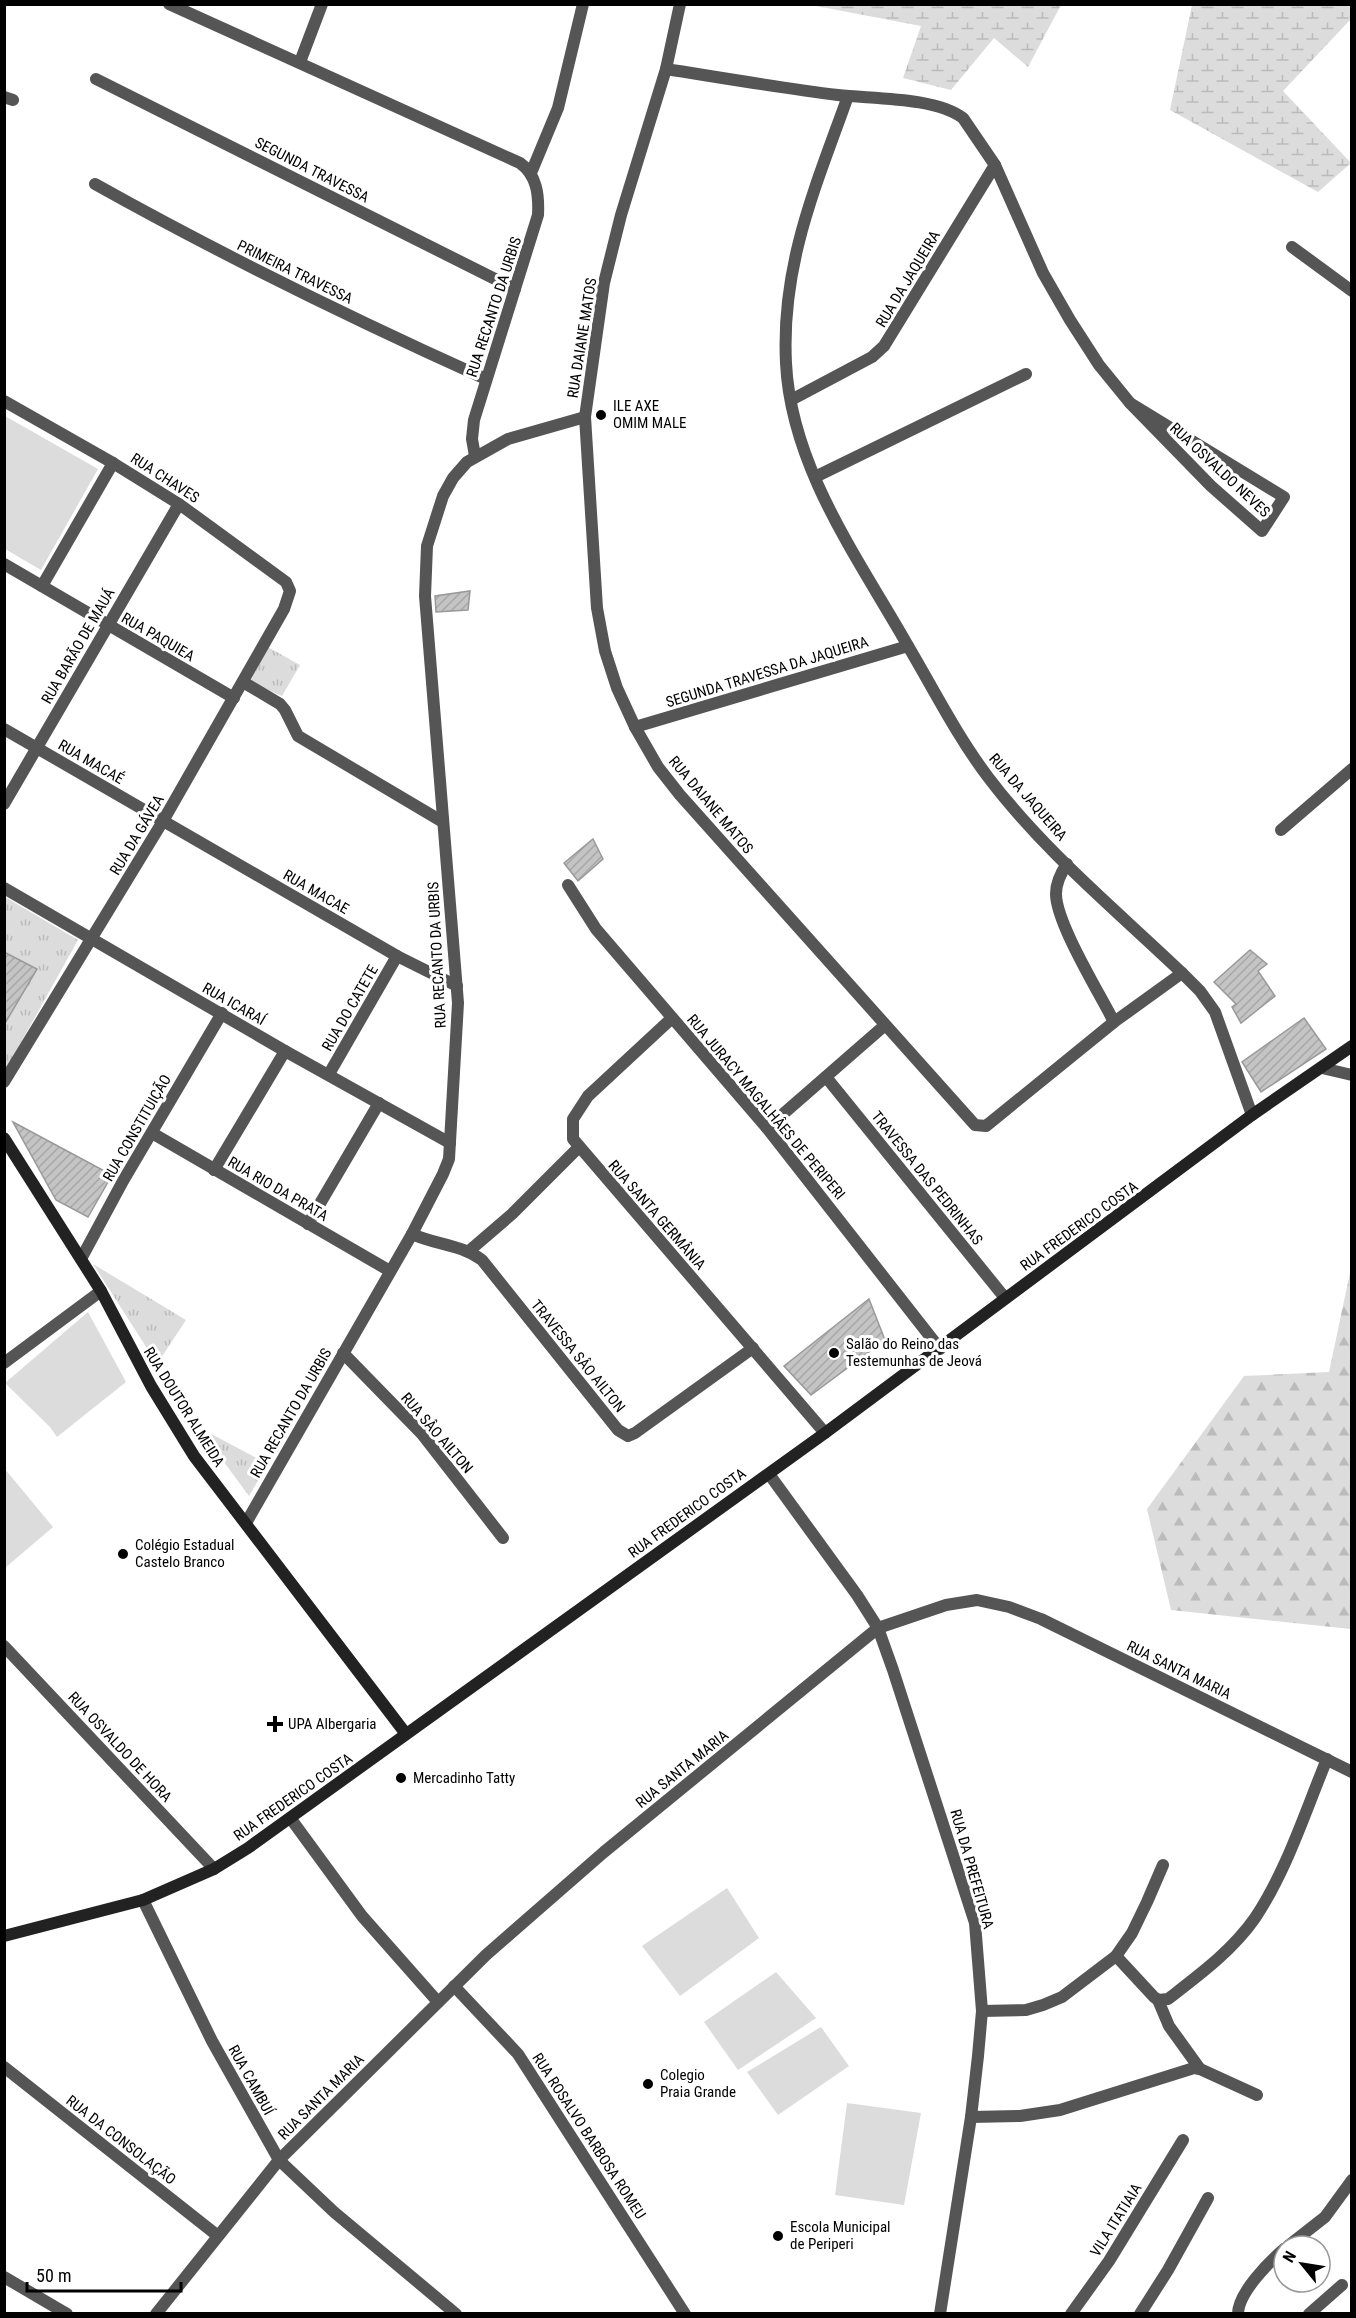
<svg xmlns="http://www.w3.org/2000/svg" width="1356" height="2318" viewBox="0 0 1356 2318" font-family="'Roboto Condensed',sans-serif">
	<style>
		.grass { fill: #dcdcdc }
		.forest { fill: url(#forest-firs) }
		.wetland { fill: url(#wetland-marsh) }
		.park { fill: url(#park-tufts) }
		.building { fill: url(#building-hatch); stroke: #999; stroke-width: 1.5 }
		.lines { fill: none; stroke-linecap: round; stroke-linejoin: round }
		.minor { stroke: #555; stroke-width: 12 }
		.secondary { stroke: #222; stroke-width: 12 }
		.poi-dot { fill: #000; stroke: #fff; stroke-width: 2 }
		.labels { text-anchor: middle; stroke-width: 6; stroke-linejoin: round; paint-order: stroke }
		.street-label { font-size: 15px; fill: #000; stroke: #fff }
		.poi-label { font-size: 15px; fill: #000; stroke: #fff; text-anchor: start }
	</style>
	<defs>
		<pattern id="forest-firs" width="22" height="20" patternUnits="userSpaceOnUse" patternTransform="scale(1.5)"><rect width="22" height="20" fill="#dcdcdc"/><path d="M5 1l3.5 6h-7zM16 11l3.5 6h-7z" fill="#bbb"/></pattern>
		<pattern id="wetland-marsh" width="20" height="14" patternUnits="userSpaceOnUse" patternTransform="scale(1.5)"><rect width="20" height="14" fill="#dcdcdc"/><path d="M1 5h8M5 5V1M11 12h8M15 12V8" fill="none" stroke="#bbb"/></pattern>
		<pattern id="park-tufts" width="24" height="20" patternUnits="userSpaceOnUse" patternTransform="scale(1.5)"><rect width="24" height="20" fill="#dcdcdc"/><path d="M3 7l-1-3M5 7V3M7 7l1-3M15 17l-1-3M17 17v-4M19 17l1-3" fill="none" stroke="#bbb"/></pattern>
		<pattern id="building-hatch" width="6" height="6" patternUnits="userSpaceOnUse" patternTransform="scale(1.5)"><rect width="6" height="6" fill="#c4c4c4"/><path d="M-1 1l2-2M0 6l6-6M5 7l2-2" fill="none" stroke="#a7a7a7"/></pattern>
	</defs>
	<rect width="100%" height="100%" fill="#fff"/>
	<g class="grass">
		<polygon points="5,416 98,469 41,570 5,549"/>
		<polygon points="88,1312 126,1382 57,1437 50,1427 5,1383"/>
		<polygon points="4,1468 53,1527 5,1568 4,1568"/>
		<polygon points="727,1888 759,1938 680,1996 642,1946"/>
		<polygon points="776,1972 816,2018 738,2070 704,2022"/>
		<polygon points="821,2027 849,2066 778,2115 747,2072"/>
		<polygon points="847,2103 921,2113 904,2205 835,2195"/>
	</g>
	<polygon class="forest" points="1351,1268 1351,1629 1171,1610 1147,1509 1244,1376 1329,1372"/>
	<g class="wetland">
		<polygon points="811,5 811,4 1061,5 1028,67 994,38 951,90 903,78 921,26"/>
		<polygon points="1192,5 1351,5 1351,19 1283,91 1351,163 1318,192 1170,110"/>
	</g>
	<g class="park">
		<polygon points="268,647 300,665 282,696 250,682"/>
		<polygon points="5,897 78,940 5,1071"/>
		<polygon points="93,1264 186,1320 157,1364"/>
		<polygon points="198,1427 268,1464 249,1496"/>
	</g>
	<g class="building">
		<polygon points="470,591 468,610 436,612 435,596"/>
		<polygon points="593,839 603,859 578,881 564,863"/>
		<polygon points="1250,950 1267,964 1258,971 1275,996 1241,1023 1232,1007 1236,1004 1214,982"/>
		<polygon points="4,952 37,969 4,1025"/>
		<polygon points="1304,1018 1326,1049 1261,1092 1242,1062"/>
		<polygon points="13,1122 112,1175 88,1217 56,1200"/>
		<polygon points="869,1299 885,1340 811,1395 784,1366"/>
	</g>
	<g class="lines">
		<g class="minor">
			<path d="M 169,4 L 520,163 C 537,175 539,195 538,215 L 474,420 L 472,439 L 475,456"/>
			<polyline points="680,4 666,69 621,215 604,283 585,417 597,608 605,651 617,688 635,727 658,767 680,795 975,1125 986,1126 1114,1022 1182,973"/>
			<polyline points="300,62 322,4"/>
			<path d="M 666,69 C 723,78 781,88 838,95 C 874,99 935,97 963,118 L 995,165 L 1043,273 L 1070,320 L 1099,365 L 1130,403"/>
			<polyline points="96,79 515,289"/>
			<path d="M 848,96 C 816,186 781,264 786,363 C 791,467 858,558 908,646 C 934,690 957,736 988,777 C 1043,850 1116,910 1182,973 L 1200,991 L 1215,1012 L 1252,1115"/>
			<polyline points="4,97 13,100"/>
			<polyline points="531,173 558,108 583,4"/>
			<path d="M 95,184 C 222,255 353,319 486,379"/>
			<polyline points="1292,247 1352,291"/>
			<polyline points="791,400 872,357 884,346 995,165"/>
			<polyline points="4,401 113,463 179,504 286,582 290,591 284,609 163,821 4,1082"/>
			<polygon points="1130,403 1284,497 1262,531 1211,486"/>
			<polyline points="815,477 1026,374"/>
			<polyline points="4,564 234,698"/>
			<polyline points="42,586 113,463"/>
			<polyline points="243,682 280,704 285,710 298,736 443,822"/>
			<polyline points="635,727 908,646"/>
			<polyline points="4,729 397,956 457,986"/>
			<polyline points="4,804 179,504"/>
			<polyline points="1281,830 1352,769"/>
			<path d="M 1067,864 C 1060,874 1056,883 1056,894 C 1056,923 1100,994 1114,1022"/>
			<polyline points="568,885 596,929 767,1128 940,1349"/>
			<polyline points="4,888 285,1051 450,1143"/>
			<polyline points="672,1018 588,1096 573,1119 573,1139 825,1433"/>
			<polyline points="1322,1068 1352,1075"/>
			<polyline points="329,1074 397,956"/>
			<polyline points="826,1077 1005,1298"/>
			<polyline points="767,1128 884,1026"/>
			<polyline points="152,1133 390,1271"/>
			<polyline points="214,1170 285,1051"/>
			<polyline points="308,1224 379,1103"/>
			<path d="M 412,1234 C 436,1245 460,1244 482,1260 L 618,1430 L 628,1436 L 635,1433 L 753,1348"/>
			<polyline points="469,1251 512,1214 578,1148"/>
			<polyline points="81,1259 123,1181 222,1013"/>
			<polyline points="343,1353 422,1434 503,1538"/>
			<polyline points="4,1363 101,1291"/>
			<polyline points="769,1474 857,1595 878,1628 893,1670 975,1923 982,2011 978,2056 971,2117 940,2314"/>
			<polyline points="246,1523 412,1234 443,1174 449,1159 458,1003 425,596 427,546 443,496 453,478 467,462 508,439 585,417"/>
			<polyline points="4,1646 214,1869"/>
			<polyline points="291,1819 362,1916 438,2002"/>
			<polyline points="143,1900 212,2041 279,2160 334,2212 456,2314"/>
			<path d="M 1116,1956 L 1154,1997 L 1158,2000 L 1168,1999 C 1199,1975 1232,1951 1255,1918 C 1287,1870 1305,1812 1327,1759"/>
			<polyline points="454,1986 518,2054 685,2314"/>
			<polyline points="1158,2000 1169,2026 1200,2069 1257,2095"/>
			<polyline points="982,2011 1026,2010 1043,2005 1062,1997 1116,1956 1132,1933 1147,1902 1163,1865"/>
			<polyline points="4,2067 218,2236"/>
			<polyline points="971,2117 1020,2116 1060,2110 1194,2068 1200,2069"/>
			<polyline points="1288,2246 1325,2217 1352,2180"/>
			<polyline points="4,2277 67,2314"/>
			<polyline points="156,2314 279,2160 486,1955 604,1852 878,1628 946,1605 977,1600 1009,1607 1041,1619 1352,1772"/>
			<polyline points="1071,2314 1109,2261 1183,2140"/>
			<polyline points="1140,2314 1168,2270 1208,2198"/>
			<path d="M 1238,2314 C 1238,2293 1269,2262 1284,2249"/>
			<polyline points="1309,2314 1342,2285"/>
		</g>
		<g class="secondary">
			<polyline points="4,1138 101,1291 151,1386 194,1456 406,1734"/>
			<polyline points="4,1936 143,1900 214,1869 248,1848 825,1433 1252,1115 1352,1046"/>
		</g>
	</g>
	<g class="poi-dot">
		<circle cx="601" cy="415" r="6"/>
		<circle cx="834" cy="1353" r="6"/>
		<circle cx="123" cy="1554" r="6"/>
		<path d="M272 1715h6v6h6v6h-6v6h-6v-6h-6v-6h6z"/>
		<circle cx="401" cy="1778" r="6"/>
		<circle cx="648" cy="2084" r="6"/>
		<circle cx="778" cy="2236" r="6"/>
	</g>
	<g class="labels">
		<g class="street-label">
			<text transform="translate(312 170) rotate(27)" y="5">SEGUNDA TRAVESSA</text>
			<text transform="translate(295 272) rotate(26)" y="5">PRIMEIRA TRAVESSA</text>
			<text transform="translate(908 279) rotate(-59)" y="5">RUA DA JAQUEIRA</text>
			<text transform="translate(494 307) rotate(-72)" y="5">RUA RECANTO DA URBIS</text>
			<text transform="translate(582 338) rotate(-81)" y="5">RUA DAIANE MATOS</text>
			<text transform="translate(1220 470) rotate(43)" y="5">RUA OSVALDO NEVES</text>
			<text transform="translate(165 478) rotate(33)" y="5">RUA CHAVES</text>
			<text transform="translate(158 637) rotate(30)" y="5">RUA PAQUIEA</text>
			<text transform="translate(78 646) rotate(-60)" y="5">RUA BARÃO DE MAUÁ</text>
			<text transform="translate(767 672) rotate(-17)" y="5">SEGUNDA TRAVESSA DA JAQUEIRA</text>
			<text transform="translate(91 762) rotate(30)" y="5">RUA MACAÉ</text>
			<text transform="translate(1028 797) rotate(49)" y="5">RUA DA JAQUEIRA</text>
			<text transform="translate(711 805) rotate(50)" y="5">RUA DAIANE MATOS</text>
			<text transform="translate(137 835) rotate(-59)" y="5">RUA DA GÁVEA</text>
			<text transform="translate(316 892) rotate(30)" y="5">RUA MACAE</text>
			<text transform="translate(437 955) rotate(-93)" y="5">RUA RECANTO DA URBIS</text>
			<text transform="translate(234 1004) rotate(30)" y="5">RUA ICARAÍ</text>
			<text transform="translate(350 1008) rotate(-60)" y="5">RUA DO CATETE</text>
			<text transform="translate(766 1107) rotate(50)" y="5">RUA JURACY MAGALHÂES DE PERIPERI</text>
			<text transform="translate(137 1128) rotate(-60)" y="5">RUA CONSTITUIÇÃO</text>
			<text transform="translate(927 1178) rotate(51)" y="5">TRAVESSA DAS PEDRINHAS</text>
			<text transform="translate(278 1189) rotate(30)" y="5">RUA RIO DA PRATA</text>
			<text transform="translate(657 1215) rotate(49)" y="5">RUA SANTA GERMÂNIA</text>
			<text transform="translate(1079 1226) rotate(-36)" y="5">RUA FREDERICO COSTA</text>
			<text transform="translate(578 1356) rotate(51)" y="5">TRAVESSA SÂO AILTON</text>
			<text transform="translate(184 1407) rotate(58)" y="5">RUA DOUTOR ALMEIDA</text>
			<text transform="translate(291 1413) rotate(-60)" y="5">RUA RECANTO DA URBIS</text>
			<text transform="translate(437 1433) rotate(49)" y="5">RUA SÂO AILTON</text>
			<text transform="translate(687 1513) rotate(-36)" y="5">RUA FREDERICO COSTA</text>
			<text transform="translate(1179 1670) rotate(26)" y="5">RUA SANTA MARIA</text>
			<text transform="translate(120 1747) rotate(47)" y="5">RUA OSVALDO DE HORA</text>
			<text transform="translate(682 1769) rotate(-39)" y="5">RUA SANTA MARIA</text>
			<text transform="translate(293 1797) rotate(-35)" y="5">RUA FREDERICO COSTA</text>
			<text transform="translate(972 1869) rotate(74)" y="5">RUA DA PREFEITURA</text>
			<text transform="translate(251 2080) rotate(61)" y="5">RUA CAMBUÍ</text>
			<text transform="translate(321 2097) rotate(-45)" y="5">RUA SANTA MARIA</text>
			<text transform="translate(589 2136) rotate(57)" y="5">RUA ROSALVO BARBOSA ROMEU</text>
			<text transform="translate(121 2140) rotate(38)" y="5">RUA DA CONSOLAÇÃO</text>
			<text transform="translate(1116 2220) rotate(-58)" y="5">VILA ITATIAIA</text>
		</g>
		<g class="poi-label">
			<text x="613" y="411">ILE AXE<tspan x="613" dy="17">OMIM MALE</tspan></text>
			<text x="846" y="1349">Salão do Reino das<tspan x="846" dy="17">Testemunhas de Jeová</tspan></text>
			<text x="135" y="1550">Colégio Estadual<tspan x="135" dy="17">Castelo Branco</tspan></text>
			<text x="288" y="1729">UPA Albergaria</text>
			<text x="413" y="1783">Mercadinho Tatty</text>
			<text x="660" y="2080">Colegio<tspan x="660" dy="17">Praia Grande</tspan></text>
			<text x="790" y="2232">Escola Municipal<tspan x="790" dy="17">de Periperi</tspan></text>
		</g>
	</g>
	<rect width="1356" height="2318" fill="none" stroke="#000000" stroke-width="12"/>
	<g transform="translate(1302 2264) rotate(300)"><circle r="28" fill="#ffffff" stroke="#999999" stroke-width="1.5"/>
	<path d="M0-4.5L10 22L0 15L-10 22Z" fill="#000000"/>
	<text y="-9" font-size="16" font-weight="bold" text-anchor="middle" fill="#000000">N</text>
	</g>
	<path d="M27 2282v9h154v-9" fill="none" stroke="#000000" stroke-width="3"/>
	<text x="36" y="2282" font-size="18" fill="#000000" stroke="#ffffff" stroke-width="4.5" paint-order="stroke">50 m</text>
</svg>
